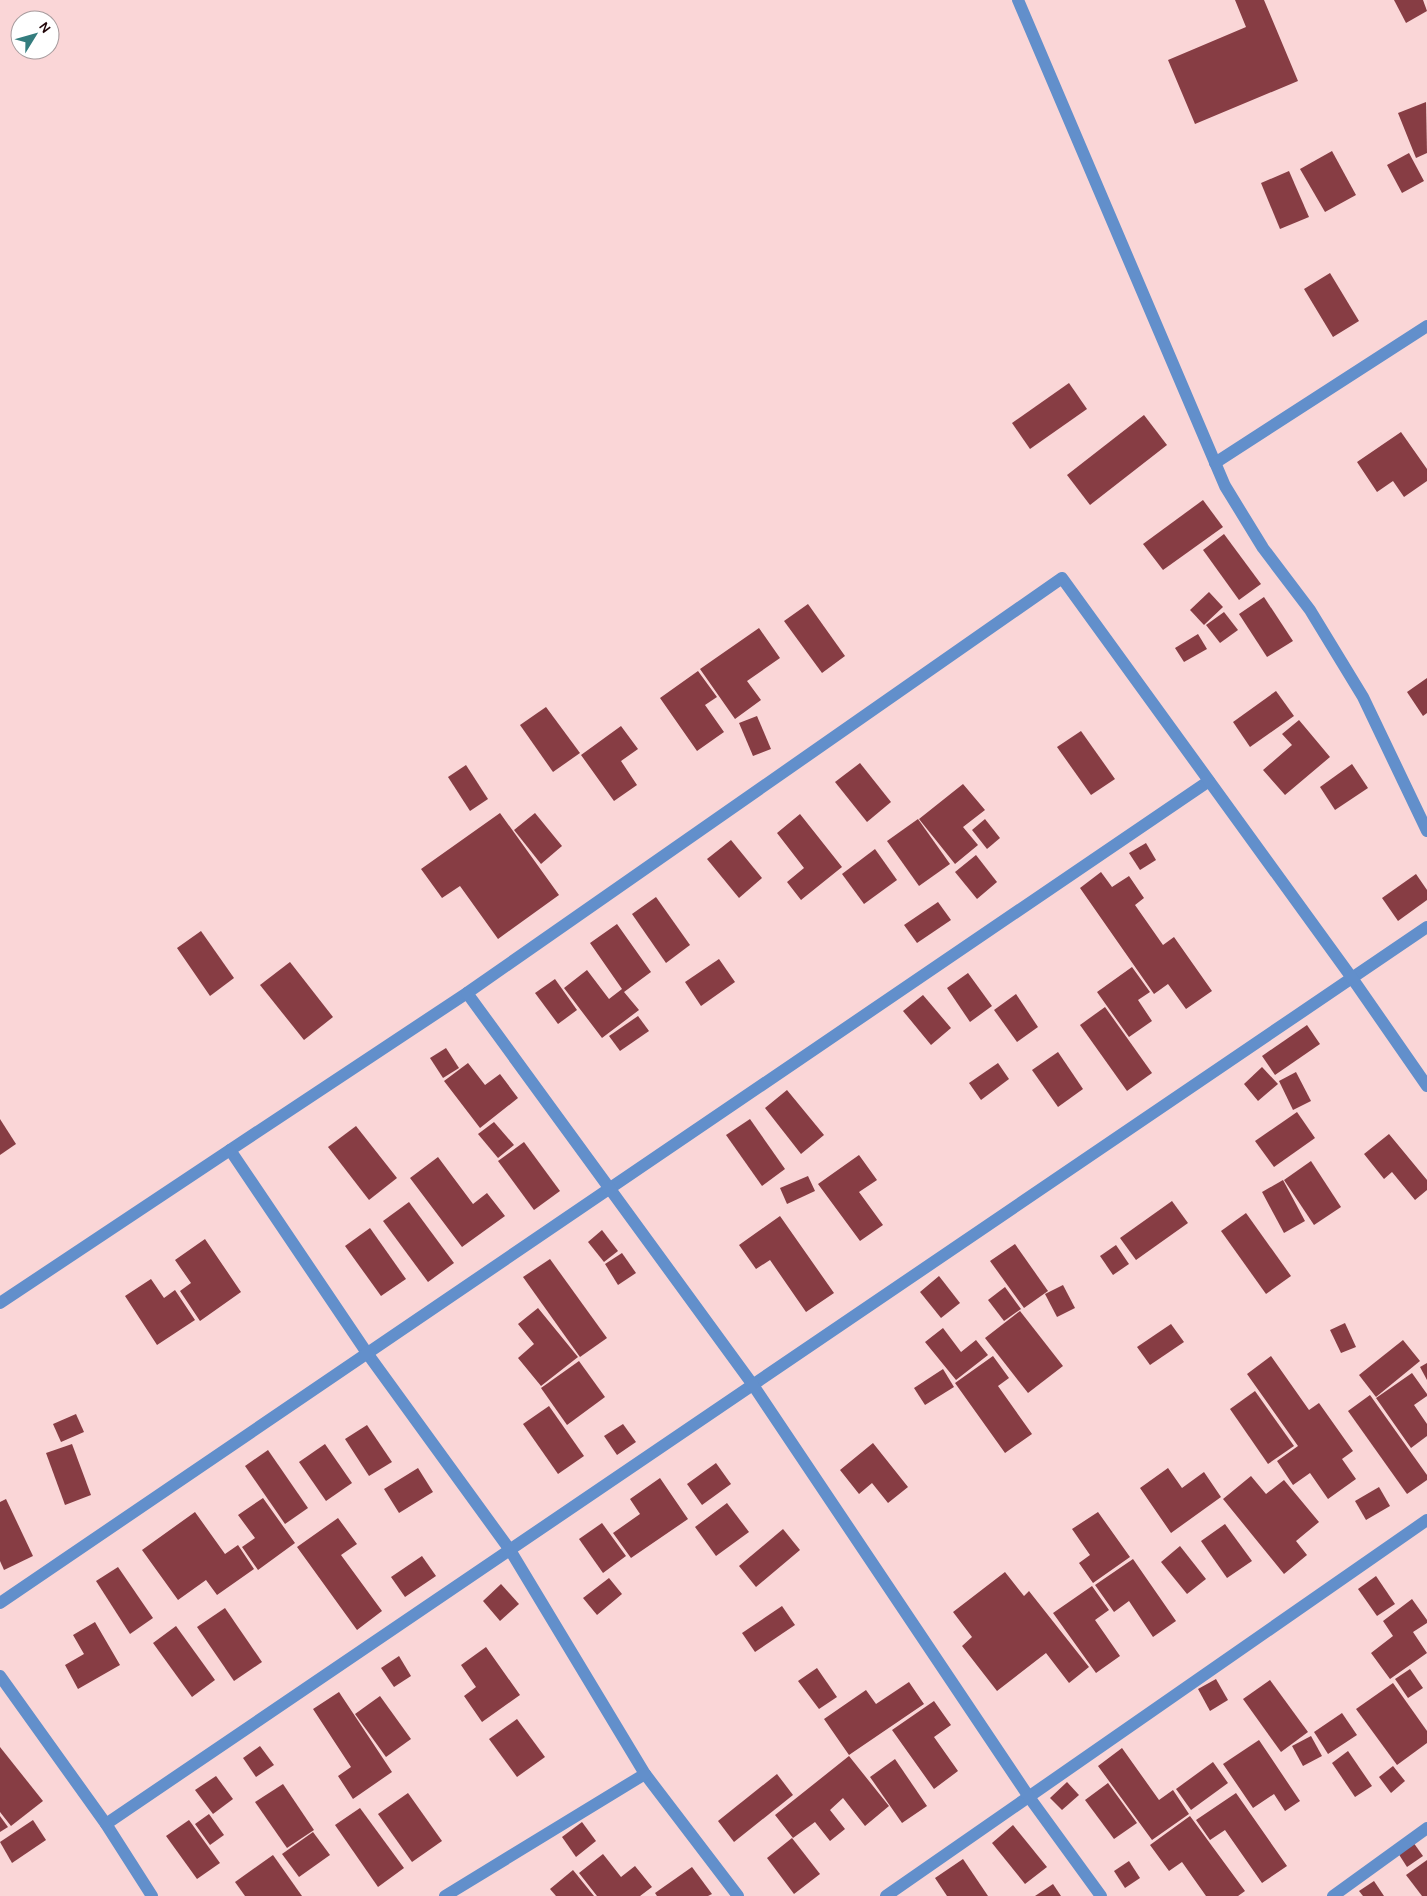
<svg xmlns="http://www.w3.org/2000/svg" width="1427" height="1896" viewBox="0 0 1427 1896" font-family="Karla,sans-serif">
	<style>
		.building { fill: #873d44 }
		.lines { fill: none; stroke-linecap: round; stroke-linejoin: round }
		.street { stroke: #628fcb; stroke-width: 12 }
	</style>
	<rect width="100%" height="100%" fill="#fad6d7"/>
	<g class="building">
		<polygon points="1235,0 1264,0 1298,81 1195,124 1168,60 1246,27"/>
		<polygon points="1394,0 1423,0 1427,11 1406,23"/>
		<polygon points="1426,102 1427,153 1416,158 1398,113"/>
		<polygon points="1332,151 1356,195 1325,212 1300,169"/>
		<polygon points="1409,153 1424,181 1402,193 1387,165"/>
		<polygon points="1289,171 1309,217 1280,229 1261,183"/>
		<polygon points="1330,273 1359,321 1333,337 1304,289"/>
		<polygon points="1069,383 1087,409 1030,449 1012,423"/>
		<polygon points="1144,415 1167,445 1090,505 1067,475"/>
		<polygon points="1401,432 1427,469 1427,481 1404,497 1393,481 1377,492 1357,462"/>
		<polygon points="1203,500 1223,527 1163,570 1143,544"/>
		<polygon points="1224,534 1261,584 1239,600 1203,550"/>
		<polygon points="1209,592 1223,607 1204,625 1190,610"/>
		<polygon points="1264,597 1293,641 1267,657 1239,614"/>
		<polygon points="808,604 845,656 822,673 784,621"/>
		<polygon points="1224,612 1238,630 1220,643 1206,625"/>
		<polygon points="759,628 780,658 747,681 761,700 735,719 700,669"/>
		<polygon points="1198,634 1207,649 1184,662 1175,648"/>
		<polygon points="698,671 717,697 705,705 724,732 697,751 660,698"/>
		<polygon points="1427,678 1427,713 1423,716 1407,692"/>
		<polygon points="1276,691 1294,716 1250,747 1233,722"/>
		<polygon points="546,707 580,753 553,772 520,725"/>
		<polygon points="757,716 771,749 753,756 739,723"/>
		<polygon points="1299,720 1330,757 1285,795 1263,770 1292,745 1282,734"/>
		<polygon points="621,726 638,749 621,761 637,785 614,801 581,755"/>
		<polygon points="1081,731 1115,779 1091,795 1057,747"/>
		<polygon points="860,763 891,802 867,822 835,782"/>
		<polygon points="1352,764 1368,788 1335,810 1320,787"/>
		<polygon points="466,765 488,799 470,811 448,777"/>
		<polygon points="963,784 985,810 963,827 978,845 955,864 919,819"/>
		<polygon points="500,813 559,895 498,939 460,886 442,898 421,869"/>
		<polygon points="535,813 562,846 541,864 514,830"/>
		<polygon points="800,814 842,867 801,900 787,882 804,868 777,833"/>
		<polygon points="918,819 950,864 919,886 887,841"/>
		<polygon points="985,819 1000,838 987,849 972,830"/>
		<polygon points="731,840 762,878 739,898 707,859"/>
		<polygon points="1146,843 1156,860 1140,870 1129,853"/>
		<polygon points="875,849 897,880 864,904 842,874"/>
		<polygon points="976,855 997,882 977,899 955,872"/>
		<polygon points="1101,872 1112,887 1129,876 1144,898 1135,905 1163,945 1174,937 1212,991 1186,1009 1168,984 1154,994 1080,888"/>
		<polygon points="1416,874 1427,890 1427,900 1398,921 1382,898"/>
		<polygon points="656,897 690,945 666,963 632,914"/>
		<polygon points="938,902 951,920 917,943 904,925"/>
		<polygon points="617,924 651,972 624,992 639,1010 602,1038 564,988 587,970 609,999 622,989 590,943"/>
		<polygon points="201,931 234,978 210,996 177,948"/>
		<polygon points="719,959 735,982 701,1006 685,982"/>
		<polygon points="290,962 333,1017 304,1040 260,985"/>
		<polygon points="1132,967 1150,992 1138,1000 1152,1021 1129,1037 1097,992"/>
		<polygon points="968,973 992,1006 970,1022 947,988"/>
		<polygon points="555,979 577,1010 558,1024 535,993"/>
		<polygon points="1016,994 1038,1027 1017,1042 994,1010"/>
		<polygon points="923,995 951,1028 931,1045 903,1011"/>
		<polygon points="1105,1007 1152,1073 1127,1091 1080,1025"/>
		<polygon points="638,1016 649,1031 620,1051 609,1036"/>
		<polygon points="1307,1025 1320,1044 1275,1075 1262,1056"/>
		<polygon points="446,1048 459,1068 443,1078 430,1058"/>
		<polygon points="1058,1052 1083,1089 1058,1107 1032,1070"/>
		<polygon points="468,1063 485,1085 500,1074 518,1098 480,1128 444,1081"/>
		<polygon points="998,1063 1009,1079 981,1100 969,1083"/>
		<polygon points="1262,1067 1278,1084 1258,1101 1244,1084"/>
		<polygon points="1296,1072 1311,1101 1293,1110 1279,1081"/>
		<polygon points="787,1090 824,1135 801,1154 765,1108"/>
		<polygon points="1297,1112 1315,1138 1274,1167 1255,1141"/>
		<polygon points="0,1119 16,1144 0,1155"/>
		<polygon points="750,1119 785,1169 762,1186 726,1135"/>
		<polygon points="494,1122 514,1145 498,1158 478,1134"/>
		<polygon points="356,1126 397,1178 369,1200 328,1147"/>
		<polygon points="1389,1134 1427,1180 1427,1190 1415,1200 1392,1172 1384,1179 1364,1154"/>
		<polygon points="524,1142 560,1191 534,1210 498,1161"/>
		<polygon points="859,1155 877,1180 859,1192 883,1225 860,1241 818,1184"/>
		<polygon points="438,1157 473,1204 487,1193 505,1216 462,1247 410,1178"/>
		<polygon points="1311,1161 1341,1207 1314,1225 1284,1180"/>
		<polygon points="808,1176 815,1191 787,1204 780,1188"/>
		<polygon points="1283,1180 1305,1221 1284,1233 1262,1192"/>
		<polygon points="1172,1201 1188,1223 1136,1260 1120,1238"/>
		<polygon points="409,1202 454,1263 428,1282 383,1221"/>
		<polygon points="1246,1213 1291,1276 1266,1294 1221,1231"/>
		<polygon points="780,1216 834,1293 806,1312 770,1260 756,1269 739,1245"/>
		<polygon points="370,1228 406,1279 381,1296 345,1246"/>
		<polygon points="602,1230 618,1251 604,1262 588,1242"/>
		<polygon points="205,1239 241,1292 200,1321 180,1291 191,1283 175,1260"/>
		<polygon points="1015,1244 1048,1291 1024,1308 990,1261"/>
		<polygon points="1116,1245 1129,1264 1113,1275 1100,1256"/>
		<polygon points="622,1253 636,1273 618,1285 605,1264"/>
		<polygon points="550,1259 607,1338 580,1357 523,1277"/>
		<polygon points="939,1276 960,1303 941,1318 920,1292"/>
		<polygon points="151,1279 164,1298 175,1290 195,1320 157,1345 125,1296"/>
		<polygon points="1063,1285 1075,1308 1057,1317 1045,1294"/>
		<polygon points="1005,1287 1021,1309 1004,1321 988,1300"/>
		<polygon points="538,1308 578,1357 541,1386 518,1358 534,1344 518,1324"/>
		<polygon points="1020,1311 1063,1366 1028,1393 985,1338"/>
		<polygon points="1345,1323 1356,1347 1341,1353 1330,1330"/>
		<polygon points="1171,1324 1184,1342 1150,1365 1137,1347"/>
		<polygon points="943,1328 961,1352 976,1340 988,1355 956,1380 925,1342"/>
		<polygon points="1403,1340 1420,1361 1376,1397 1359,1375"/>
		<polygon points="993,1356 1009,1378 998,1386 1032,1434 1005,1453 955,1383"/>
		<polygon points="1271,1356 1309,1410 1319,1403 1353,1451 1342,1459 1356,1479 1328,1499 1310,1473 1293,1485 1277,1461 1298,1446 1247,1374"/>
		<polygon points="579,1361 605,1397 567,1425 541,1388"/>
		<polygon points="1427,1363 1427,1380 1420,1367"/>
		<polygon points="943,1369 954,1387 925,1405 914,1388"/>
		<polygon points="1412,1373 1427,1394 1427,1396 1414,1405 1427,1424 1427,1436 1411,1448 1376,1398"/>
		<polygon points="1255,1391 1294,1446 1268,1464 1230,1409"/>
		<polygon points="1370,1395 1427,1475 1427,1480 1407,1494 1348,1411"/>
		<polygon points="549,1406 584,1456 558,1474 523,1424"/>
		<polygon points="76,1414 84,1432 61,1442 53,1424"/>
		<polygon points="623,1424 636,1442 617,1455 604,1436"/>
		<polygon points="367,1425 392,1462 369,1476 345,1439"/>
		<polygon points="873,1443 908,1487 888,1503 872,1483 859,1494 840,1470"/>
		<polygon points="72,1444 91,1495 65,1505 46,1453"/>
		<polygon points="325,1444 352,1483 326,1501 299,1462"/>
		<polygon points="268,1450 308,1508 285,1524 245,1466"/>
		<polygon points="716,1463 731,1484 702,1505 687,1484"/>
		<polygon points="418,1468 433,1492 399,1513 384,1489"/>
		<polygon points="1168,1468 1182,1488 1204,1472 1221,1497 1171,1533 1140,1488"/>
		<polygon points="1251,1476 1266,1494 1284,1480 1319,1522 1296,1541 1307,1555 1284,1574 1223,1499"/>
		<polygon points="660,1478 688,1519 631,1558 613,1533 640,1514 630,1499"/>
		<polygon points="1379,1487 1390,1506 1366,1520 1355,1501"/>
		<polygon points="263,1498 295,1543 258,1570 242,1547 255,1538 238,1515"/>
		<polygon points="6,1499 33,1556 4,1570 0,1561 0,1502"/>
		<polygon points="727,1503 749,1532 716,1556 695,1527"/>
		<polygon points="195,1512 225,1554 238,1545 254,1569 217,1595 206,1580 178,1600 142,1550"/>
		<polygon points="1098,1512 1130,1557 1093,1583 1079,1563 1090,1555 1072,1529"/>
		<polygon points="338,1518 357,1544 341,1555 382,1611 357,1630 297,1547"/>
		<polygon points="602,1523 626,1556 603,1573 579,1539"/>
		<polygon points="1225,1524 1252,1561 1227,1578 1201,1541"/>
		<polygon points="783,1529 800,1550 756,1587 739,1566"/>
		<polygon points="1180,1546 1206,1579 1187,1594 1161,1562"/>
		<polygon points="422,1556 436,1576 405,1597 391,1577"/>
		<polygon points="1133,1559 1176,1621 1153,1637 1129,1601 1114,1612 1095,1585"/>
		<polygon points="118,1567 153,1618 130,1634 96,1581"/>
		<polygon points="1005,1572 1024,1596 1029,1591 1089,1667 1069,1683 1046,1653 997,1691 962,1646 972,1637 953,1612"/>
		<polygon points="1376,1576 1395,1604 1377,1616 1358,1589"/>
		<polygon points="609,1578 622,1594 597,1615 583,1598"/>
		<polygon points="501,1584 519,1604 500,1621 483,1601"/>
		<polygon points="1092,1586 1109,1610 1095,1620 1120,1656 1096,1673 1053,1613"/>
		<polygon points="1412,1599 1427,1620 1427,1623 1413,1632 1427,1653 1390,1679 1371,1653 1393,1636 1383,1621"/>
		<polygon points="782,1606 795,1625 755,1652 742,1633"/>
		<polygon points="225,1608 262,1662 234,1681 197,1627"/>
		<polygon points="95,1622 120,1665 78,1689 65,1665 84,1654 73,1635"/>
		<polygon points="176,1626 215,1680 192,1697 153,1643"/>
		<polygon points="486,1647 520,1695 482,1722 464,1696 476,1687 461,1665"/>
		<polygon points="399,1656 411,1676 394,1687 381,1668"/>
		<polygon points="817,1668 837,1697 819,1709 798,1681"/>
		<polygon points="1410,1669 1423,1688 1408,1698 1395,1679"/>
		<polygon points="1216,1679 1228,1700 1210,1711 1198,1689"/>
		<polygon points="1270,1680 1308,1732 1281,1752 1243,1699"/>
		<polygon points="909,1682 924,1704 849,1755 824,1719 866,1690 876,1704"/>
		<polygon points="1393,1683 1427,1731 1427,1743 1397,1765 1356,1709"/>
		<polygon points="339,1692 392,1772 353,1799 338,1776 351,1767 313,1709"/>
		<polygon points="380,1696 411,1739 386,1757 355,1714"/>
		<polygon points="934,1701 951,1725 934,1737 958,1771 934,1789 892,1730"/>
		<polygon points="1342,1713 1357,1735 1328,1754 1314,1732"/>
		<polygon points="517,1719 545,1757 517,1777 489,1739"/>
		<polygon points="1311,1736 1322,1756 1303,1766 1292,1746"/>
		<polygon points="1259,1740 1300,1801 1285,1811 1274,1794 1253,1808 1223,1764"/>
		<polygon points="260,1746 274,1765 256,1777 243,1758"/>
		<polygon points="0,1747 43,1801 11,1826 0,1812"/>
		<polygon points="1122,1748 1159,1800 1173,1790 1189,1814 1152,1840 1098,1766"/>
		<polygon points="1348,1751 1372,1786 1355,1797 1332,1763"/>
		<polygon points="849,1756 889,1806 865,1826 843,1798 830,1810 845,1829 830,1841 815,1822 793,1838 775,1815"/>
		<polygon points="895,1759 927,1806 902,1823 870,1777"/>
		<polygon points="1213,1762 1228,1783 1191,1810 1176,1789"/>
		<polygon points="1393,1766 1405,1781 1391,1793 1379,1777"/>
		<polygon points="777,1774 793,1795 734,1842 718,1821"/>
		<polygon points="216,1776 233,1799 213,1814 195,1790"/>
		<polygon points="1067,1782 1079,1795 1062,1810 1050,1798"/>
		<polygon points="1108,1783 1137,1823 1114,1839 1085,1800"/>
		<polygon points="283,1784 314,1830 287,1848 255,1802"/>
		<polygon points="408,1793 442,1841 412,1862 378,1814"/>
		<polygon points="1236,1793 1287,1866 1262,1883 1225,1830 1210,1840 1196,1820"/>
		<polygon points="360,1808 404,1868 378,1887 335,1825"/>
		<polygon points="209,1814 224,1835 210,1845 195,1824"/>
		<polygon points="0,1816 8,1827 0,1832"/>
		<polygon points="1190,1816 1245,1891 1238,1896 1206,1896 1182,1862 1169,1871 1150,1845"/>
		<polygon points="33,1820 46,1840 12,1863 0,1842"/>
		<polygon points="189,1820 220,1863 197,1879 166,1836"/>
		<polygon points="582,1822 596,1841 576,1857 562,1837"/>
		<polygon points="1013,1825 1047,1867 1025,1884 992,1843"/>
		<polygon points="313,1832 330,1855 299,1877 282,1854"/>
		<polygon points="792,1838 820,1874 794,1894 767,1858"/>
		<polygon points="1413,1842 1423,1856 1407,1867 1398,1853"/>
		<polygon points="603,1854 621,1877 635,1866 652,1887 640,1896 597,1896 579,1873"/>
		<polygon points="273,1855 302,1896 245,1896 235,1882"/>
		<polygon points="963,1859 988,1896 947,1896 935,1878"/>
		<polygon points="1427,1860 1427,1896 1422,1896 1406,1875"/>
		<polygon points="1129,1861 1140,1878 1125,1888 1114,1871"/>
		<polygon points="692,1867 712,1894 708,1896 657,1896 655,1893"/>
		<polygon points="573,1870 594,1896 556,1896 550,1889"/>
		<polygon points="1374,1881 1384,1896 1363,1896 1359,1891"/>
		<polygon points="1053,1884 1061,1896 1035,1896"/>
	</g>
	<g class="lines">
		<g class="street">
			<polyline points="1018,0 1225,486 1263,548 1310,610 1363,697 1427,831"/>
			<polyline points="1215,463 1427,326"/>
			<polyline points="467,993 230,1150 367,1353 510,1550 645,1774 738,1896"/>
			<polyline points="0,1303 230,1150"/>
			<polyline points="0,1603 1209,781"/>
			<polyline points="0,1676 106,1824 152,1896"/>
			<polyline points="106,1824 1427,927"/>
			<polyline points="445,1896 645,1774"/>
			<polyline points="886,1896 1427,1520"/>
			<polyline points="1101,1896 1029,1797 753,1385 467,993 1062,578 1352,978 1427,1086"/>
			<polyline points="1333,1896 1427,1828"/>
		</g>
	</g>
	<g transform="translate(35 35) rotate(53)"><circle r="24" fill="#ffffff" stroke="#a79b9d"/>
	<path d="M0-4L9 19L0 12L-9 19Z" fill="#347d7e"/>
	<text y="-8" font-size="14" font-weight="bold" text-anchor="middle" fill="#220609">N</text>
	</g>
</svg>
